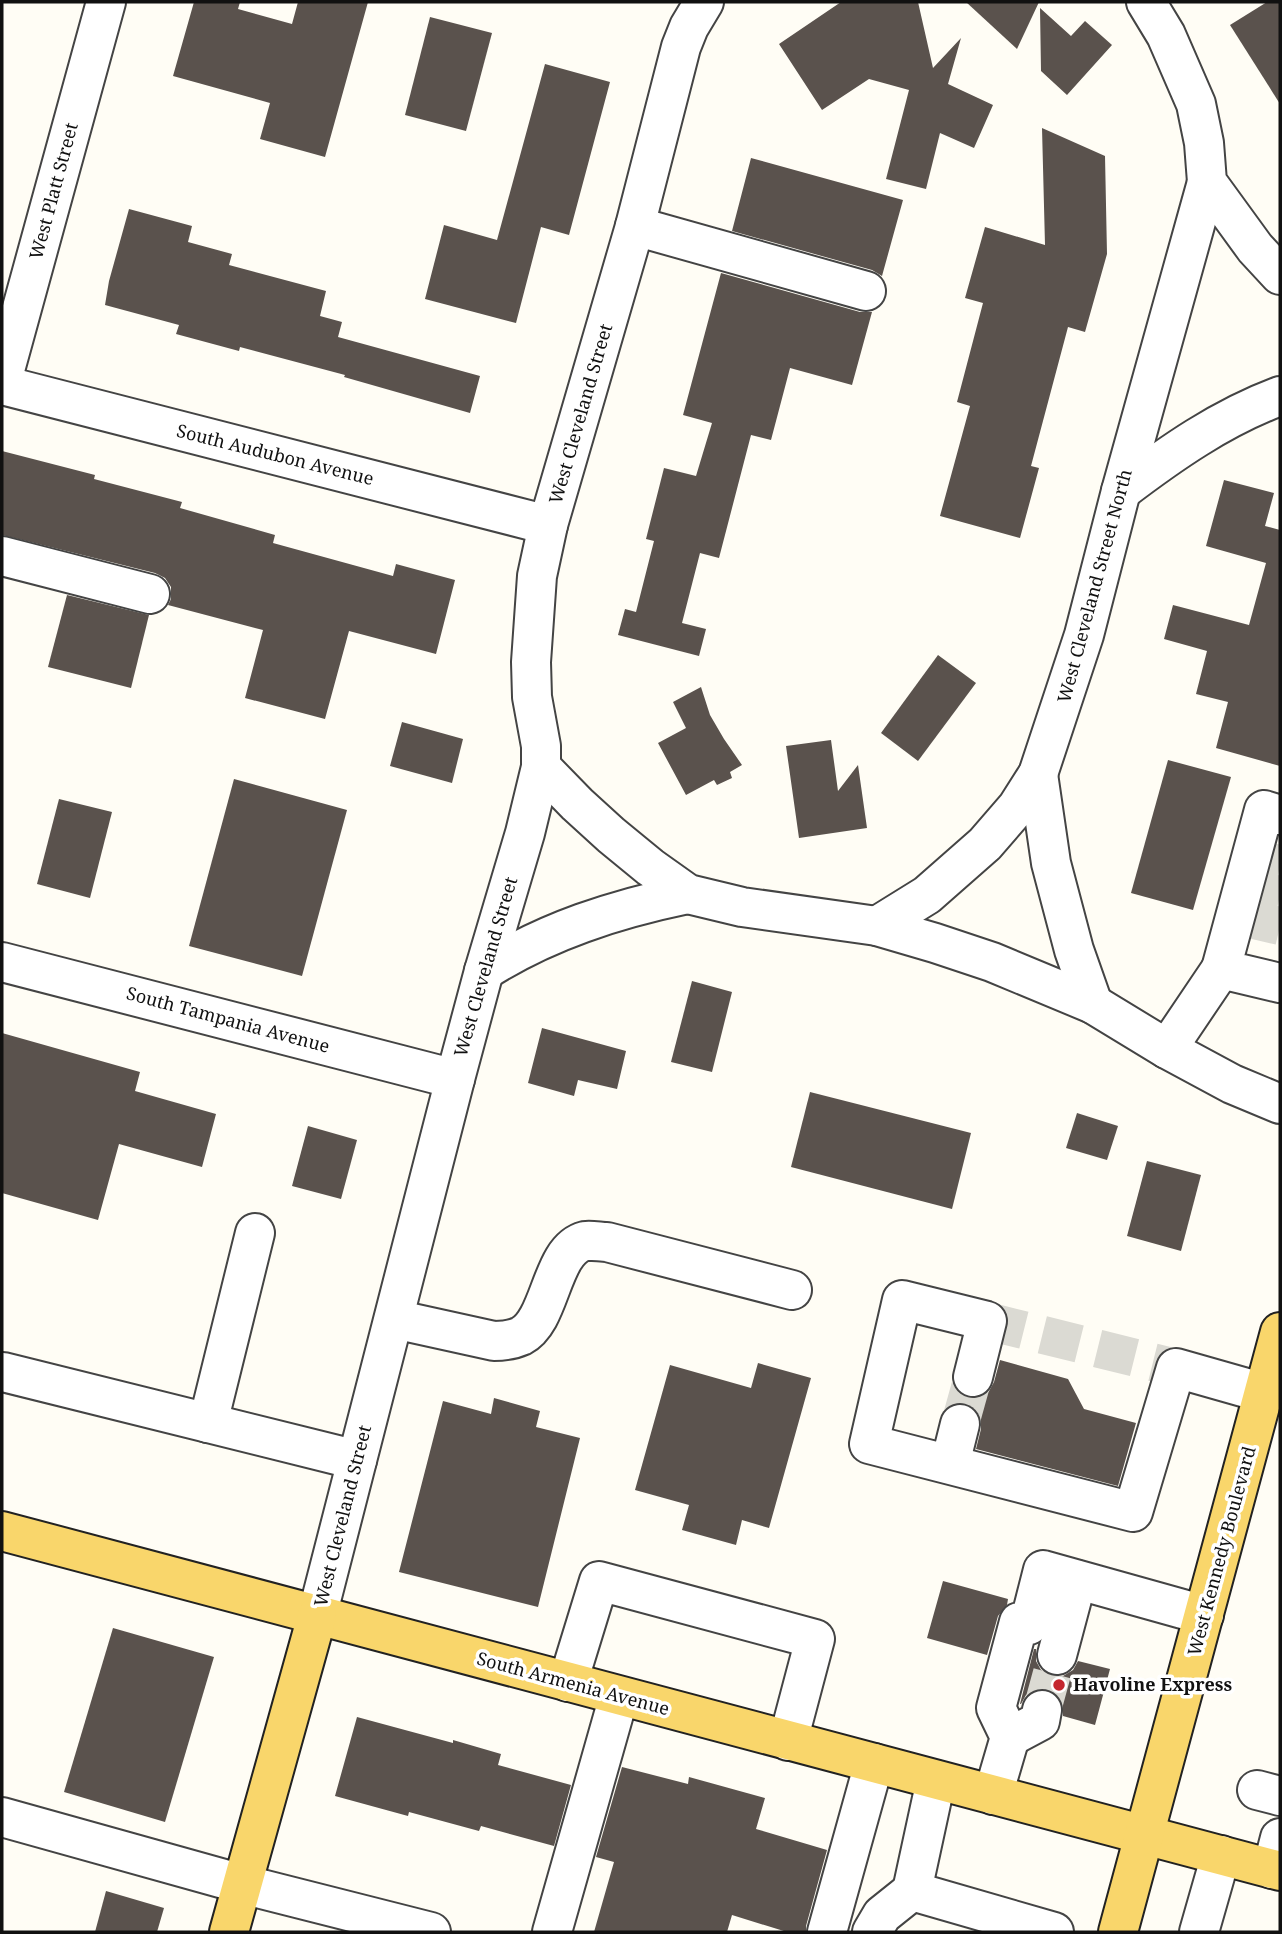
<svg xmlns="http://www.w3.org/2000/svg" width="1282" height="1934" viewBox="0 0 1282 1934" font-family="'Noto Serif',serif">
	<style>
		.building { fill: #5a524d }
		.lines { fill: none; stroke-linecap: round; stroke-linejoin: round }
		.minor-tunnel { stroke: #dbdad3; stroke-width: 38; stroke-dasharray: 38 19; stroke-linecap: butt }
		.minor-casing { stroke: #444; stroke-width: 42 }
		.major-casing { stroke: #222; stroke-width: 42 }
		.minor { stroke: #fff; stroke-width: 38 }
		.major { stroke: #f9d66b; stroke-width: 38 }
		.poi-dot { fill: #c4262e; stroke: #fff; stroke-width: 2.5 }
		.labels { text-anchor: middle; stroke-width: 7; stroke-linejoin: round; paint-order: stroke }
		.street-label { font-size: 18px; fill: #111; stroke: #fff }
		.poi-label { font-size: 18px; font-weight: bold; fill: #111; stroke: #fff; text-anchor: start }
	</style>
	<rect width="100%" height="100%" fill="#fffdf5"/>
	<g class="building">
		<polygon points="194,2 240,2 238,9 292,24 298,2 368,2 325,157 260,139 270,103 173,76"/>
		<polygon points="841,2 918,2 933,68 961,38 948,84 993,105 974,148 940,133 926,189 886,179 909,90 869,79 822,110 779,44"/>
		<polygon points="966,2 1039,2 1017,49"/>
		<polygon points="1267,2 1280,2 1280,104 1230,25"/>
		<polygon points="1040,8 1071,36 1085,21 1112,45 1067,95 1041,71"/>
		<polygon points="430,17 492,33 466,131 405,115"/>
		<polygon points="545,64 610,82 569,235 541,227 516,323 425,299 444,225 497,240"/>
		<polygon points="1042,128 1105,156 1107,254 1085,332 1068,327 1031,466 1039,468 1020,538 940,516 970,406 957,402 983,303 965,298 985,227 1045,245"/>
		<polygon points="751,158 903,200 882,276 872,270 732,231"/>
		<polygon points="129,209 192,226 188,242 232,254 229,265 326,291 320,316 342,322 338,337 480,376 470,413 344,377 345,375 240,347 239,351 176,334 179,325 105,305 109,281"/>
		<polygon points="721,273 860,312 872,312 852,385 790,368 771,440 751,435 719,558 700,553 682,623 706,629 699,656 618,635 625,609 636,612 654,541 646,539 664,468 696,476 712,423 683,415"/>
		<polygon points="2,451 95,475 94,479 182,502 180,508 275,535 273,543 393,576 396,564 455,580 436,654 349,631 325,719 245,698 263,630 168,605 171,599 171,587 165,578 155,573 2,535"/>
		<polygon points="1224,480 1274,493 1265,526 1280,530 1280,766 1216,748 1228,702 1196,694 1207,651 1164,639 1173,605 1249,625 1266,563 1206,546"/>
		<polygon points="67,595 149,615 131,688 48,667"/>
		<polygon points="938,655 976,683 918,761 881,733"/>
		<polygon points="701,687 710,715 724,739 742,765 730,772 732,778 717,785 714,780 686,795 658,743 686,728 673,702"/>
		<polygon points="402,722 463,739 452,783 390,766"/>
		<polygon points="831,740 838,791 858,765 867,828 799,838 786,746"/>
		<polygon points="1168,760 1231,777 1193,910 1131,893"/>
		<polygon points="234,779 347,810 302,976 189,946"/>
		<polygon points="59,799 112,812 90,898 37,884"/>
		<polygon points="692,981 732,992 712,1072 671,1062"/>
		<polygon points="542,1028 626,1051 617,1089 578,1080 574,1096 528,1083"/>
		<polygon points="2,1033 140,1072 135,1091 216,1114 202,1167 119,1144 98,1220 2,1193"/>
		<polygon points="810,1092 971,1133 952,1209 791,1167"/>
		<polygon points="1077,1113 1118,1126 1107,1160 1066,1148"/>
		<polygon points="308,1126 357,1140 341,1199 292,1186"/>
		<polygon points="1147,1161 1201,1175 1181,1251 1127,1236"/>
		<polygon points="1000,1360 1068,1379 1084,1409 1136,1423 1118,1486 976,1449 981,1429 981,1417 975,1408 966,1403 954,1403 957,1392 968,1398 980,1398 988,1393 994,1382"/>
		<polygon points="758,1363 811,1378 769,1528 742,1520 736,1545 682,1530 689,1505 635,1490 670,1365 751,1388"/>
		<polygon points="494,1398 540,1411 536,1427 580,1438 538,1607 399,1572 443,1401 491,1414"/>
		<polygon points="943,1581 1008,1599 1007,1605 998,1616 987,1655 927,1638"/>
		<polygon points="113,1628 214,1657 165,1822 64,1792"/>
		<polygon points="1034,1649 1036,1649 1036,1661 1041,1670 1051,1676 1063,1676 1073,1670 1078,1661 1110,1669 1095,1725 1063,1716 1062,1702 1057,1694 1047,1689 1034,1690 1026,1695 1021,1704 1020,1704"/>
		<polygon points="357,1717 453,1743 453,1740 501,1754 498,1765 571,1785 554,1846 481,1826 479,1831 409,1812 408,1816 335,1796"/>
		<polygon points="622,1767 688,1784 689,1777 765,1798 756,1829 827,1850 806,1926 806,1932 787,1932 732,1915 727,1932 594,1932 614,1862 596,1857"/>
		<polygon points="106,1891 164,1908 157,1932 95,1932"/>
	</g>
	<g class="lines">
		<g class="minor-tunnel">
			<polyline points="1270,862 1280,864"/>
			<polyline points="1262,891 1280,895"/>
			<polyline points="1254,920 1280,926"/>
			<polyline points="987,1321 1176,1368"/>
			<polyline points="960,1424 973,1377"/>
			<polyline points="1042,1710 1057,1655"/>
		</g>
		<defs>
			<g id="minor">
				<polyline points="1146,2 1166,35 1196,104 1204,143 1207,182 1255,248 1280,275"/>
				<polyline points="635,226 866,291"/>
				<polyline points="2,381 106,2"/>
				<polyline points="2,385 548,525"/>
				<path d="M 1121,491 C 1171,453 1221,418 1280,396"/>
				<polyline points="2,556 150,594"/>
				<polyline points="541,767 577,804 611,835 650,867 688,894 742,907 877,926 935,943 992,962 1093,1004 1167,1049 1232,1084 1280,1104"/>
				<polyline points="1038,774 1051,863 1074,950 1093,1004"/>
				<polyline points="1280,815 1264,810 1221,969 1280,983"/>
				<polyline points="877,926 927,895 985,844 1017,807 1038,774 1084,635 1121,491 1207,182"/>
				<polyline points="2,962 455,1079"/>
				<path d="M 484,971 C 546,931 616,909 688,894"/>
				<polyline points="1167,1049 1221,969"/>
				<path d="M 394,1319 L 494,1341 C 503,1341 512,1340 521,1336 C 552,1320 550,1250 585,1241 C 591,1240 601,1242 607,1242 L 792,1290"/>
				<polyline points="3,1372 357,1460"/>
				<polyline points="973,1377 987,1321 902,1300 869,1444 1133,1512 1176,1368 1264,1393"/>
				<polyline points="208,1423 255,1233"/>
				<polyline points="950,1464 960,1424"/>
				<polyline points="317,1616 455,1079 484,971 525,833 541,767 541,746 532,697 531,662 537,576 548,525 635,226 681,47 689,27 704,2"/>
				<polyline points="1057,1655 1077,1580"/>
				<polyline points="568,1682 599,1581 815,1639 788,1741"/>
				<polyline points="1010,1737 1040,1721 1042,1710"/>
				<polyline points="936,1780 912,1891 1054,1932"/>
				<polyline points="1257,1790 1280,1796"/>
				<polyline points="993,1795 1010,1737 996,1708 1019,1622 1029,1625 1043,1570 1204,1615"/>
				<polyline points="2,1817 242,1884 431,1932"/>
				<polyline points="1272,1869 1280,1838"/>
				<polyline points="552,1932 619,1696"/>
				<polyline points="827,1932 874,1763"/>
				<polyline points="872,1932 882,1915 912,1891"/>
				<polyline points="1199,1932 1221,1855"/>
			</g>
			<g id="major">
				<polyline points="2,1531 1280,1871"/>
				<polyline points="229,1932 317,1616"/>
				<polyline points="1118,1932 1280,1332"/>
			</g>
		</defs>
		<use href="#minor" class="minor-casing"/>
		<use href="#major" class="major-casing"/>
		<use href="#minor" class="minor"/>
		<use href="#major" class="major"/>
	</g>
	<circle class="poi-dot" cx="1059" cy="1685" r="7"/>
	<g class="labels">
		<g class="street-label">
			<text transform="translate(54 191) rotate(-75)" y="6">West Platt Street</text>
			<text transform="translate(581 414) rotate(-74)" y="6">West Cleveland Street</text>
			<text transform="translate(275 455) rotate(14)" y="6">South Audubon Avenue</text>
			<text transform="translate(1095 586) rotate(-75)" y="6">West Cleveland Street North</text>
			<text transform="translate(486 967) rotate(-74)" y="6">West Cleveland Street</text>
			<text transform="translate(228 1020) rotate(15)" y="6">South Tampania Avenue</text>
			<text transform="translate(343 1516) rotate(-76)" y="6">West Cleveland Street</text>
			<text transform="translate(1222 1551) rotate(-75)" y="6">West Kennedy Boulevard</text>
			<text transform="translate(573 1684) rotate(15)" y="6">South Armenia Avenue</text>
		</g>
		<g class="poi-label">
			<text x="1073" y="1691">Havoline Express</text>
		</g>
	</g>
	<rect width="1282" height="1934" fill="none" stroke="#111111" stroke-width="7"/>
</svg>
